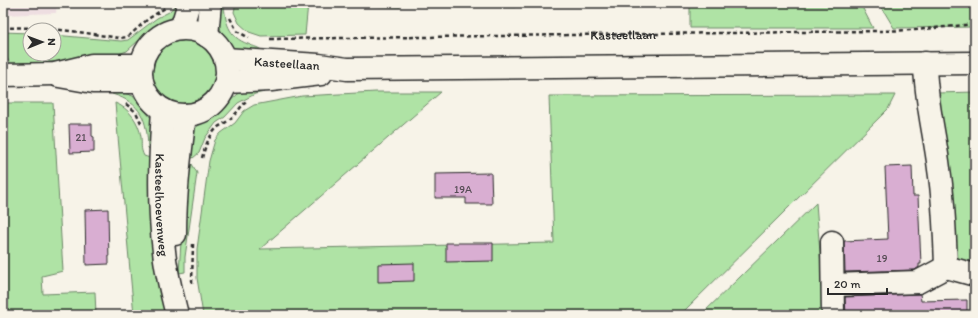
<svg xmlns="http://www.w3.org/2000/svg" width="978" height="318" viewBox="0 0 978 318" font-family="Itim,sans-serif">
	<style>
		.built { fill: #eedee1 }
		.green { fill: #afe3a5; stroke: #6d8768 }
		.building { fill: #d9aed2; stroke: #2b2b2b }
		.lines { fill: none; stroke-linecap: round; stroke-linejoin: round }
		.minor-casing { stroke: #2b2b2b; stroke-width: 25 }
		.path { stroke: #2b2b2b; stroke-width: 2.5; stroke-dasharray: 4 3; stroke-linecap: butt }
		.minor { stroke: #f7f3e8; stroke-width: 22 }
		.labels { text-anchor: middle; stroke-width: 3; stroke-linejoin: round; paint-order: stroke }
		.number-label { font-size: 11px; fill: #564c55 }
		.street-label { font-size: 13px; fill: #2b2b2b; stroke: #f7f3e8 }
	</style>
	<rect width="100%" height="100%" fill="#f7f3e8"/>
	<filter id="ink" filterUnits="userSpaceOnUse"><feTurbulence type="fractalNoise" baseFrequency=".025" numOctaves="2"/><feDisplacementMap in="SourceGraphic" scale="8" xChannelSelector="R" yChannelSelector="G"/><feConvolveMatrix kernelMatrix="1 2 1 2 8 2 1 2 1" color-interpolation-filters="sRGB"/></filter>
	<g filter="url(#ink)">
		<polygon class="built" points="3,3 57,3 56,13 3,15"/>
		<g class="green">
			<polygon points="177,3 181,3 180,7 173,17 151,29 127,51 109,57 12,65 3,53 3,32 30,33 30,54 54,54 54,35 121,41 128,40 157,18 169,12"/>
			<path d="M 219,3 L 224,3 C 225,21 228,37 248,44 C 254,47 260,47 264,53 L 232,48 C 219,31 217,25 219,3 Z"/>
			<polygon points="236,3 308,3 305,35 261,36 249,32 239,23 234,12"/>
			<polygon points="330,3 400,3 400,7 330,4"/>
			<polygon points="446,3 515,3 515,7 446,5"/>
			<polygon points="690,3 860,3 873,28 690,28"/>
			<polygon points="879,3 975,3 975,27 894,28"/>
			<circle cx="183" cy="73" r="37"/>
			<polygon points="265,87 265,92 255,94 238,103 225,117 216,123 205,138 199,153 193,158 186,157 190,140 194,129 203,122 212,117 238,94 252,88"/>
			<path d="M 112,91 L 121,92 L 133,96 L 151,118 L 155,130 L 153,152 L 148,148 C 147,120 142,103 112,94 Z"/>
			<polygon points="376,92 441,92 260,249 554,243 549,96 895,95 888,109 680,315 203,315 197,278 197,249 209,161 215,140 221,133 235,123 244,111 254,105 302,96"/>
			<polygon points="975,92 975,261 949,262 937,93"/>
			<polygon points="3,103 53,103 63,271 42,276 43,294 95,292 96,315 3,315"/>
			<path d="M 115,103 C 129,108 139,122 141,137 C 142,145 140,148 144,156 L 153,159 L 166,315 L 134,315 Z"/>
			<polygon points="186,164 192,164 197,173 185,257 185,272 179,273"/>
			<polygon points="816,203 825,315 701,315"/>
		</g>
		<g class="building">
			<polygon points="69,124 92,124 92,136 94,137 94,152 70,153"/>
			<polygon points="912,166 913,196 918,196 921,264 919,264 919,267 915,270 845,272 844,241 888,239 885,167"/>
			<polygon points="491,173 492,204 466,204 466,198 435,198 435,174"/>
			<polygon points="108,209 109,264 86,265 85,210"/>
			<polygon points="446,243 493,243 493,261 446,262"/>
			<polygon points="414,263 414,281 378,282 378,264"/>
			<polygon points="920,294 921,301 967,300 967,315 846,315 845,297"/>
		</g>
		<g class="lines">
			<defs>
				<g id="minor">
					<polyline points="181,29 189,3"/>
					<circle cx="184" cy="72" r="43"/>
					<polyline points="207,36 210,3"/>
					<path id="s2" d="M 225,59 L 319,65 L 347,69 L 975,63"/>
					<path d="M 925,63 C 925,98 935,135 939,169 C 944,201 945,234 946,267 L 975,275"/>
					<polyline points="3,75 55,74 92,65 142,65"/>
					<polyline points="59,76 93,82 142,82"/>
					<polyline points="226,82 271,80 321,74"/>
					<path id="s3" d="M 163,110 C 160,157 158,204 164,251 C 166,273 172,294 177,315"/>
					<path d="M 175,234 C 175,194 180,155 185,115"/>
					<polyline points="832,242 833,315"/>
					<polyline points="833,285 918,282 946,267"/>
				</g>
			</defs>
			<use href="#minor" class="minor-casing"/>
			<g class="path">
				<polyline points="230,18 237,31 249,38"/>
				<path d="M 3,28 C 42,26 81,32 119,38 L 127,37 L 131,34 L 148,19 L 165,8"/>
				<path id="s1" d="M 270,39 L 879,31 L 915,30 L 975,24"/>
				<polyline points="126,104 136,112 141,123"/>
				<path d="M 202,158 C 205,147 209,135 218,127 C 223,124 229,121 233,116 C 239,111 239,108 246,102"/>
				<polyline points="192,283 193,244"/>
			</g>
			<use href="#minor" class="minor"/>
		</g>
	</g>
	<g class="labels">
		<g class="number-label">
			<text x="81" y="141">21</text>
			<text x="463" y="193">19A</text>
			<text x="882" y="262">19</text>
		</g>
		<g class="street-label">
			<text dy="5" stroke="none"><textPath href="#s1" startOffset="353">Kasteellaan</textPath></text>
			<text dy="5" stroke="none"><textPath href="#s2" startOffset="62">Kasteellaan</textPath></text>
			<text dy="5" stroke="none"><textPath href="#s3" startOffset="95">Kasteelhoevenweg</textPath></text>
		</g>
	</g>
	<rect width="978" height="318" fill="none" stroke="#f7f3e8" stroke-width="16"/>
	<rect x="8" y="8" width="962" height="302" fill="none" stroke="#2b2b2b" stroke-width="1.5" filter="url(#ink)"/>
	<g transform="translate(42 42) rotate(89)"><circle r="19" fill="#f7f3e8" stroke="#a5a39c"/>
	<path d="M0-3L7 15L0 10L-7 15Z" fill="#2b2b2b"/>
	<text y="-6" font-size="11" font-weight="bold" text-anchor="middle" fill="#2b2b2b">N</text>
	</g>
	<path d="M828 288v6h59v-6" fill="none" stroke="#2b2b2b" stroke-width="2"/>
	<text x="834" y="288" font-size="12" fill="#2b2b2b" stroke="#f7f3e8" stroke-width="3" paint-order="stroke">20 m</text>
</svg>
